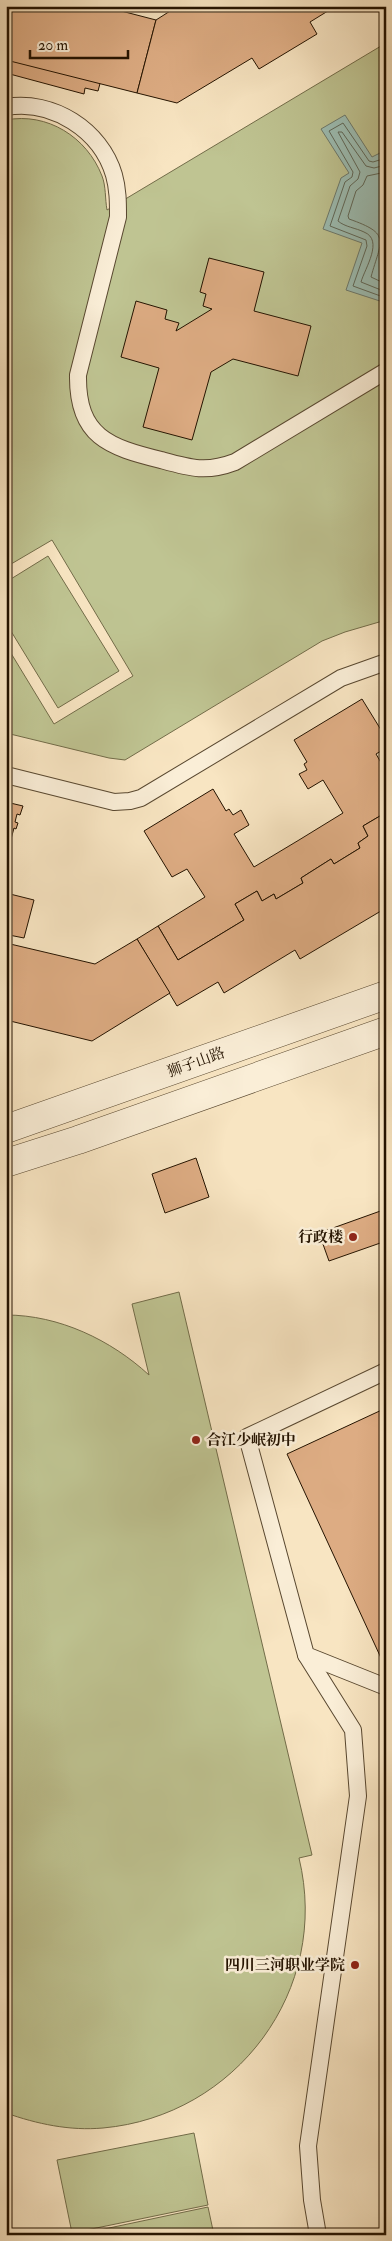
<svg xmlns="http://www.w3.org/2000/svg" width="392" height="2241" viewBox="0 0 392 2241" font-family="'IM FELL Double Pica','Noto Serif SC',serif">
	<style>
		.green { fill: #bfc492; stroke: #726c49 }
		.water { fill: #9dbfb5; stroke: #6d7a6d }
		.lines { fill: none; stroke-linecap: round; stroke-linejoin: round }
		.shore { stroke: #60695a; stroke-width: 1 }
		.building { fill: #ddac83; stroke: #241300 }
		.service-casing { stroke: #594830; stroke-width: 18 }
		.tertiary-casing { stroke: #594830; stroke-width: 29 }
		.service { stroke: #faeed7; stroke-width: 16 }
		.tertiary { stroke: #faeed7; stroke-width: 28 }
		.poi-dot { fill: #8f2418; stroke: #faeed7; stroke-width: 2 }
		.labels { text-anchor: middle; stroke-width: 5; stroke-linejoin: round; paint-order: stroke }
		.street-label { font-size: 15px; fill: #241300; stroke: #faeed7 }
		.poi-label { font-size: 15px; font-weight: bold; fill: #241300; stroke: #faeed7; text-anchor: end }
	</style>
	<rect width="100%" height="100%" fill="#f8e5c2"/>
	<filter id="stains"><feTurbulence type="fractalNoise" baseFrequency=".004" numOctaves="4"/><feColorMatrix values="0 0 0 0 .2 0 0 0 0 .09 0 0 0 0 .02 0 0 0 .5 -.17"/></filter>
	<radialGradient id="worn" r=".72"><stop offset=".6" stop-color="#630" stop-opacity="0"/><stop offset="1" stop-color="#630" stop-opacity=".3"/></radialGradient>
	<g class="green">
		<path d="M 386,43 L 386,620 L 345,632 L 322,641 L 125,760 L 109,758 L 6,733 L 6,645 L 54,724 L 133,676 L 52,540 L 6,567 L 6,120 C 47,112 87,137 102,176 C 106,186 105,199 107,210 Z"/>
		<polygon points="48,556 119,671 58,708 6,623 6,582"/>
		<path d="M 179,1292 L 312,1855 L 299,1858 C 331,1990 236,2116 103,2128 C 70,2131 37,2124 6,2113 L 6,1315 C 59,1315 111,1340 149,1375 L 132,1304 Z"/>
		<polygon points="194,2133 208,2205 72,2233 57,2160"/>
		<polygon points="208,2207 214,2235 76,2235"/>
	</g>
	<polygon class="water" points="345,115 372,157 380,153 386,154 386,303 346,290 362,243 323,229 341,178 349,173 321,129"/>
	<g class="lines">
		<g class="shore">
			<polyline points="386,158 373,162 369,161 343,123 329,131 353,172 352,177 345,182 330,226 366,240 367,246 353,286 386,298"/>
			<path d="M 386,165 L 374,168 L 366,166 L 342,132 L 338,132 L 360,172 L 358,179 L 350,186 L 338,221 C 345,227 356,228 364,232 C 384,240 365,268 361,282 L 386,292"/>
			<path d="M 386,172 L 367,176 L 363,185 L 356,191 L 348,216 L 349,219 C 392,234 381,240 371,277 L 386,284"/>
		</g>
	</g>
	<g class="building">
		<polygon points="6,6 65,6 118,20 108,56 115,57 109,78 102,76 98,91 85,88 84,94 6,73"/>
		<polygon points="6,6 102,6 156,20 137,93 6,60"/>
		<polygon points="178,6 336,6 310,22 317,34 259,69 252,58 177,103 137,93 156,20"/>
		<polygon points="209,258 264,272 254,311 311,326 298,376 233,359 211,372 192,440 143,427 159,368 121,357 136,301 167,310 165,319 179,323 176,331 212,309 203,306 206,294 200,292"/>
		<polygon points="362,699 386,738 386,748 376,754 386,771 386,815 385,813 363,826 368,836 358,843 360,848 334,864 331,859 301,878 303,883 276,899 274,894 262,901 257,891 235,904 244,920 178,960 158,926 205,897 187,869 172,877 144,831 213,789 226,811 229,809 233,815 241,810 249,825 234,834 254,867 299,840 343,813 323,780 308,789 299,774 307,770 304,764 307,762 294,740"/>
		<polygon points="6,802 23,806 20,815 17,814 15,822 18,823 16,829 14,828 6,858"/>
		<polygon points="385,813 386,908 300,959 295,950 224,993 218,982 177,1006 137,939 158,926 178,960 244,920 235,904 257,891 262,901 274,894 276,899 303,883 301,878 331,859 334,864 360,848 358,843 368,836 363,826"/>
		<polygon points="6,893 34,900 24,938 9,935 7,943"/>
		<polygon points="137,939 170,993 92,1041 6,1020 6,943 95,964"/>
		<polygon points="196,1158 209,1197 165,1213 152,1174"/>
		<polygon points="386,1209 386,1241 329,1261 319,1233"/>
		<polygon points="386,1408 386,1656 381,1658 287,1454"/>
	</g>
	<g class="lines">
		<defs>
			<g id="service">
				<path d="M 6,107 C 52,99 101,130 114,175 C 118,189 118,202 118,217 L 78,375 C 77,437 109,447 161,460 C 190,468 206,473 235,462 L 386,371"/>
				<polyline points="6,775 114,802 130,801 141,798 341,678 386,662"/>
				<polyline points="386,1371 247,1437 306,1655 386,1687"/>
				<polyline points="306,1655 353,1730 358,1796 308,2146 312,2200 318,2235"/>
			</g>
			<g id="tertiary">
				<polyline points="6,1129 386,995"/>
				<polyline points="6,1163 78,1140 386,1031"/>
			</g>
		</defs>
		<use href="#service" class="service-casing"/>
		<use href="#tertiary" class="tertiary-casing"/>
		<use href="#service" class="service"/>
		<use href="#tertiary" class="tertiary"/>
	</g>
	<g class="poi-dot">
		<circle cx="353" cy="1237" r="5"/>
		<circle cx="196" cy="1440" r="5"/>
		<circle cx="355" cy="1965" r="5"/>
	</g>
	<g class="labels">
		<g class="street-label">
			<text transform="translate(196 1062) rotate(-20)" y="5">狮子山路</text>
		</g>
		<g class="poi-label">
			<text x="343" y="1242">行政楼</text>
			<text x="206" y="1445" text-anchor="start">合江少岷初中</text>
			<text x="345" y="1970">四川三河职业学院</text>
		</g>
	</g>
	<rect width="392" height="2241" fill="none" stroke="#f8e5c2" stroke-width="25"/>
	<rect x="8" y="8" width="377" height="2226" fill="none" stroke="#241300" stroke-width="2.5"/>
	<rect x="12" y="12" width="367" height="2216" fill="none" stroke="#241300"/>
	<path d="M30 50v8h98v-8" fill="none" stroke="#241300" stroke-width="2.5"/>
	<text x="38" y="50" font-size="15" fill="#241300" stroke="#faeed7" stroke-width="4" paint-order="stroke">20 m</text>
	<rect width="100%" height="100%" filter="url(#stains)"/>
	<rect width="100%" height="100%" fill="url(#worn)"/>
</svg>
